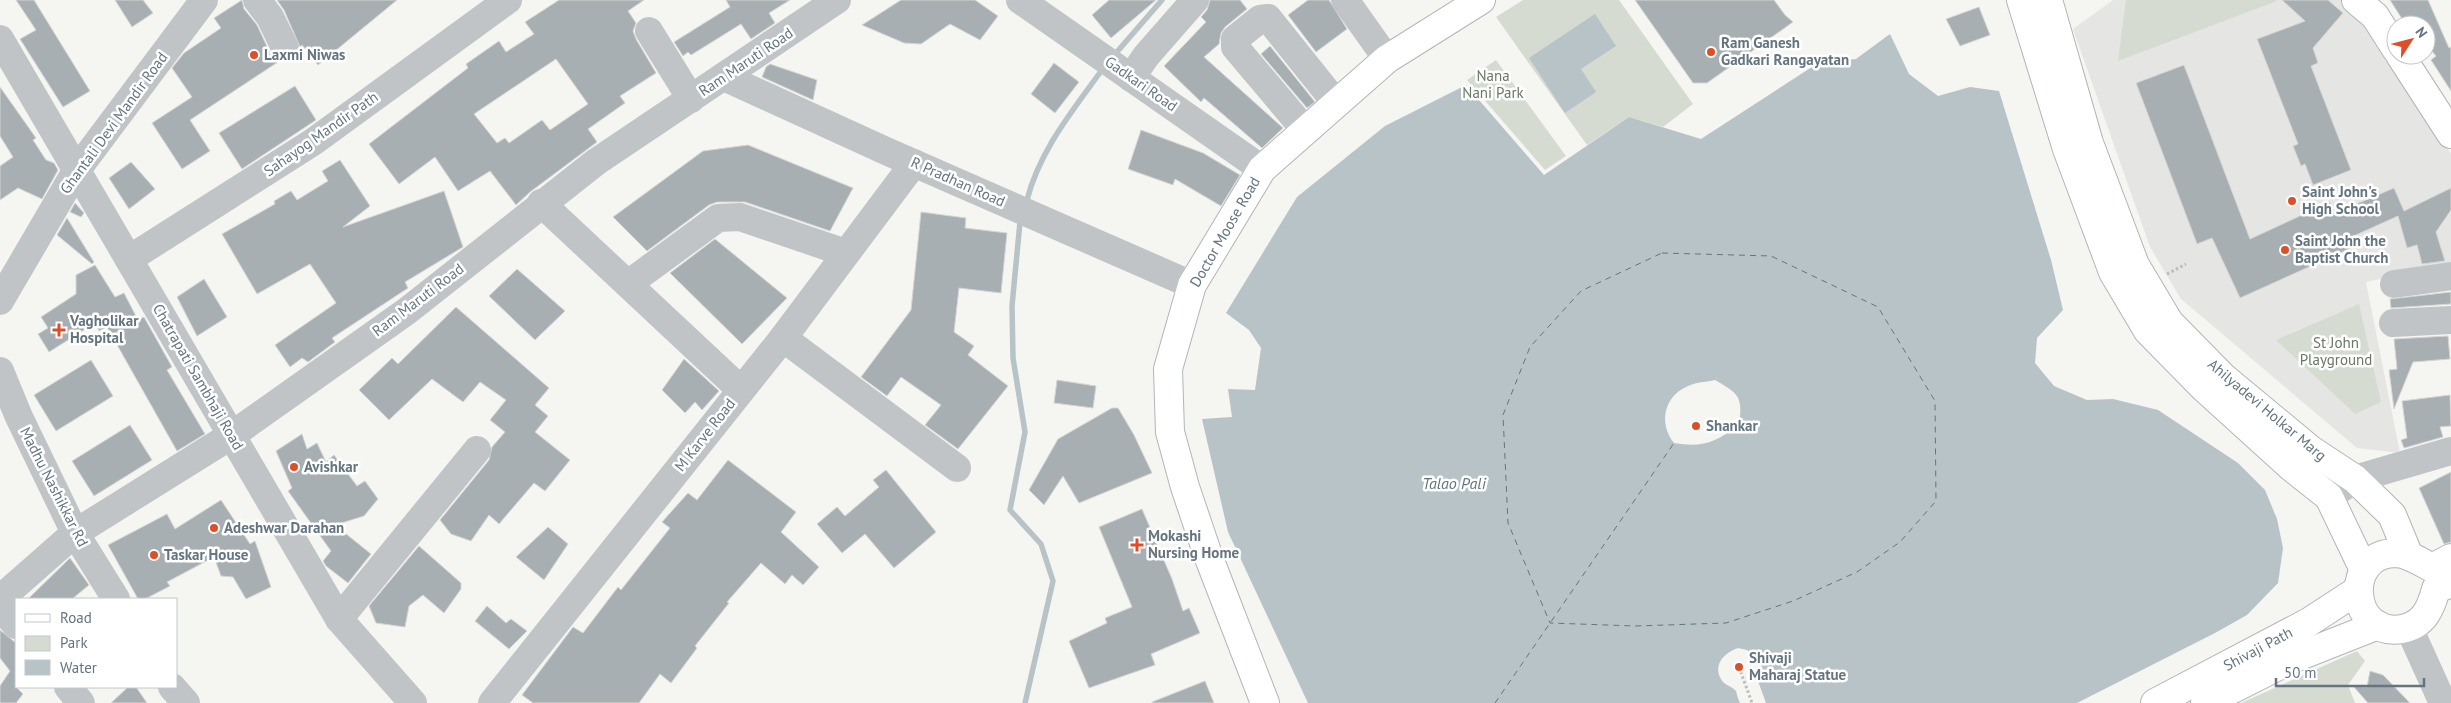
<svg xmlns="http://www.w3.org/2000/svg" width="2451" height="703" viewBox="0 0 2451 703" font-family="'PT Sans',sans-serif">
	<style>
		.built { fill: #e5e6e4 }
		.green { fill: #d6dbd2 }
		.water { fill: #b7c3c7; fill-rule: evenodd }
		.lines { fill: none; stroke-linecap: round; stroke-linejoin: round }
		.stream { stroke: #b7c3c7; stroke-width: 5.5 }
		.ferry { stroke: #60777f; stroke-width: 1; stroke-dasharray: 6 5; stroke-linecap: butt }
		.building { fill: #a7afb3; stroke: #d6d6d4; fill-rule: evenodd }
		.major-casing { stroke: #b1b6b9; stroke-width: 30 }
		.path { stroke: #babcbe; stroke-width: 3; stroke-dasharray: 2.5 2.5; stroke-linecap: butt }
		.minor { stroke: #c0c4c7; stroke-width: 28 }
		.major { stroke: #fff; stroke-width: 28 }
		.poi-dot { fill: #dd4f28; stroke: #fff; stroke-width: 2 }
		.labels { text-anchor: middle; stroke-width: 5; stroke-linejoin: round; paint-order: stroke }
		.poi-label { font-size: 15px; font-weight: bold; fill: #647581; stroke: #fff; text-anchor: start }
		.street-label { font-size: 15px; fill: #647581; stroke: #fff }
		.park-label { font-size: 15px; fill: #687863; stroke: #fff }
		.water-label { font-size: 16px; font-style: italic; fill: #60777f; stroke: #fff }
	</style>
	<rect width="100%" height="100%" fill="#f5f5f1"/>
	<polygon class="built" points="2113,0 2342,0 2364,19 2451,154 2451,264 2366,282 2400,453 2357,448 2181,299 2150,247 2073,29"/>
	<g class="green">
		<polygon points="1523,0 1619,0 1693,104 1663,127 1629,117 1587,145 1496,17"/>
		<polygon points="2126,0 2275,0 2277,1 2118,61"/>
		<polygon points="1496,60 1566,156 1545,170 1467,80"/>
		<polygon points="2359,304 2381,402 2355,414 2276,340"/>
		<polygon points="2357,651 2365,661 2348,685 2355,703 2241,703"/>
	</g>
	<g class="water">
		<polygon points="1595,14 1616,46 1581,69 1596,92 1565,113 1529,58"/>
		<path d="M 1890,34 L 1909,74 L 1938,96 L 1970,87 L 1999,91 L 2051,260 L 2063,310 L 2037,338 L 2035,363 L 2054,386 L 2087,400 L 2113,399 L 2158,410 L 2238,463 L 2265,490 L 2277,519 L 2283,548 L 2278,583 L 2247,615 L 2215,633 L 2077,703 L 1766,703 L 1758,681 L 1762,672 L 1761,662 L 1747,650 L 1738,648 C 1723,653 1711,667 1723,682 C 1727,686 1733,687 1736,691 C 1737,695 1738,699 1740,703 L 1308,703 L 1228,532 L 1202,419 L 1232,417 L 1228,389 L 1255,390 L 1261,348 L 1249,330 L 1226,313 L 1297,197 L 1385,126 L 1466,85 L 1544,175 L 1629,117 L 1701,139 L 1818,63 L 1856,59 ZM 1715,380 C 1739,394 1743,396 1739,425 C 1716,442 1703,448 1674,443 C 1658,423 1664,396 1688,386 C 1696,382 1707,382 1715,380 Z"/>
	</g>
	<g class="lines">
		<g class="stream">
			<polyline points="1116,53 1162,0"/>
			<path d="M 1027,200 C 1040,149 1074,109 1104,67"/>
			<polyline points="1020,222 1012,306 1013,358 1025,432 1010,510 1041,544 1053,581 1025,703"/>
		</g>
		<g class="ferry">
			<polygon points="1662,253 1771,256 1878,307 1935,401 1936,501 1900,542 1857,572 1793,601 1726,623 1635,626 1550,623 1508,523 1503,415 1530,347 1581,291"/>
			<polyline points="1495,703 1674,443"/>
		</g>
	</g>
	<g class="building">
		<polygon points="16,0 34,0 90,91 63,107 20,39 36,30"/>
		<polygon points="115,0 143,0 153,13 132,27"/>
		<polygon points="242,0 244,9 257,25 271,55 278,62 190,120 210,151 182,169 152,123 192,97 172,68 184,53 221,28 214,18"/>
		<polygon points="277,0 397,0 318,65 302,45 300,47 284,10"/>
		<path d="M 559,0 L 644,0 L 628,11 L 636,23 L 633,31 L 636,39 L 656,73 L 620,96 L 625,103 L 588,129 L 597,142 L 530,192 L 516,205 L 490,171 L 458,191 L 435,157 L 399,184 L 369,144 L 468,68 L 466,64 L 499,41 L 506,52 L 534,34 L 525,22 ZM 556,59 L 588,104 L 550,130 L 542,120 L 509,143 L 505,138 L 497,143 L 474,114 Z"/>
		<polygon points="726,0 790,0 769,13 775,23 751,39 741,24 691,55 688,52 683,56 674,42 730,7"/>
		<polygon points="901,0 975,0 998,16 980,40 950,24 921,44 904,43 862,25"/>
		<polygon points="1109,0 1156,0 1111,38 1092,15"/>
		<polygon points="1210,0 1240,0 1247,9 1225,27 1221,33 1219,44 1204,57 1283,128 1262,148 1204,98 1201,102 1164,66 1206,22 1201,17 1207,10"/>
		<polygon points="1308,0 1329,0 1347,29 1316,52 1288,15"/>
		<polygon points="1635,0 1774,0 1785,15 1793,22 1707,83 1693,83"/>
		<polygon points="2282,0 2328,0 2343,13 2313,48 2318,63 2311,66 2351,170 2313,185 2305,164 2301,166 2293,146 2298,144 2257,39 2305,21"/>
		<polygon points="2390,0 2428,0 2449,48 2451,47 2451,91 2431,60 2436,56 2426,44 2426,25 2406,25"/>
		<polygon points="1979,7 1990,35 1960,46 1946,19"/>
		<polygon points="1270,46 1315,102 1307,108 1261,54"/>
		<polygon points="1054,63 1079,82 1055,113 1031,94"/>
		<polygon points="770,64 817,80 813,100 762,77 766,67"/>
		<polygon points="2184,65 2250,239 2330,202 2335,213 2394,188 2404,211 2451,188 2451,210 2436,232 2445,261 2422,264 2417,245 2407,248 2398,216 2347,239 2351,248 2240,298 2212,238 2197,244 2136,83"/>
		<polygon points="295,86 316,120 242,169 219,133"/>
		<polygon points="0,87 36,138 33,140 46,160 54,163 58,170 42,199 18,188 0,200 0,166 13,157 0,136"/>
		<polygon points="1141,130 1203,153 1240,175 1221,206 1175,179 1173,185 1128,169"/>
		<polygon points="748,145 853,188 830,231 745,202 717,202 709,205 647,251 613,217 703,151"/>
		<polygon points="340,160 370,206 343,227 444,191 463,247 405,282 408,288 332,338 335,342 308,362 302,358 290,367 275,345 336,303 310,264 257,294 222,234 275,204 274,201 291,191 297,200 328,181 322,171"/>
		<polygon points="131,162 155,189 129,209 109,178"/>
		<polygon points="75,203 84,213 81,217 70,212"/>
		<polygon points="921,212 966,218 965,228 1007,233 1001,293 959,288 954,332 974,346 968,355 1008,386 958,449 925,425 941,405 901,377 887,396 861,377 911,310"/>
		<polygon points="67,218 94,262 92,264 57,235"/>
		<polygon points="715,239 787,298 742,344 670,273"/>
		<polygon points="95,265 115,297 124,293 138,320 144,317 172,367 167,370 205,434 177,451 107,327 99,331 95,323 49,352 38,334 48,328 41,317 76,294 76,275"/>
		<polygon points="517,269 565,311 535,340 489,296"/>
		<polygon points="204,279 227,317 197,336 177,297"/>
		<polygon points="2451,292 2451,304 2391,308 2390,299"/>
		<polygon points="456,307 549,388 535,405 548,416 535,432 570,460 545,491 534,483 499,524 489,515 471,541 451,534 440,520 489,460 492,447 505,432 490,420 506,400 480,382 463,402 432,379 389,420 359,390 392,358 398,364"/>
		<polygon points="2448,336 2450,359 2413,362 2394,409 2389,370 2397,369 2394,339"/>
		<polygon points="684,359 719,391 702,410 695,402 685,413 662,390"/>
		<polygon points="91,360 113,396 56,431 34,395"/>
		<polygon points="1057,380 1096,386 1093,408 1054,403"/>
		<polygon points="2450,395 2451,426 2440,427 2443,437 2404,448 2401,440 2407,438 2402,401"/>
		<polygon points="1112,408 1118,408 1134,435 1152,473 1079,503 1063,476 1044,505 1029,490 1058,439"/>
		<polygon points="130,425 152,460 94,496 72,461"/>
		<polygon points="302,434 307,449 317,443 326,462 334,455 357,486 365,481 378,499 364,516 335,525 371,554 348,583 326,566 323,561 331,551 288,491 292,488 276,451"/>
		<polygon points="728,460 796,512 781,532 819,567 803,585 792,575 785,584 761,563 727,602 729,603 695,646 697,648 671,683 660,674 639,703 533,703 522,695 573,627 583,633 618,587 621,590 670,528 662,522 688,493 697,500"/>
		<polygon points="886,470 936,532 894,568 865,534 842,553 817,524 837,507 845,516 879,487 873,480"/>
		<polygon points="2451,472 2451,542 2444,544 2419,488"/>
		<polygon points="221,500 250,544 255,541 271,587 246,599 233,577 221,576 214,557 167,582 170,586 145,599 138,599 108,545 167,514 175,529"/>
		<polygon points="1142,509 1172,579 1183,611 1189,608 1200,633 1151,654 1155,665 1089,688 1069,641 1107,623 1105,618 1132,607 1099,527"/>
		<polygon points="548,527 568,544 544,580 516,557"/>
		<polygon points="419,546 461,583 461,589 444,613 423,595 409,606 405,627 376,623 369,606"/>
		<polygon points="70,558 89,585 72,599 28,599"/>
		<polygon points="487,606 506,623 511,619 527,631 509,649 475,621"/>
		<polygon points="0,630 16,643 16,687 23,694 16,703 0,703 0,686 10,671 0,658"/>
		<polygon points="2370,671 2383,675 2410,703 2368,703 2353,686 2367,687"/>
		<polygon points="1205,681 1214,703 1152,703 1152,702"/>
		<polygon points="128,687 136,687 147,703 111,703"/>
	</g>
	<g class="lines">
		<defs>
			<g id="major">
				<polyline points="2021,0 2067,149 2113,272 2148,331 2204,388 2290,466 2329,497 2364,570"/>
				<polyline points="2048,0 2089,143 2135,265 2169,322 2223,377 2311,450 2355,479 2392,515 2409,556"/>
				<polyline points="2356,0 2375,16 2396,49"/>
				<polyline points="2400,55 2451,134"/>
				<path d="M 2451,558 L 2432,568 C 2421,562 2409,554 2397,553 C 2342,552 2349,638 2402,629 C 2424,625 2431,608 2436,589 L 2451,583"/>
				<polyline points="1265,703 1209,558 1185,487 1170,432 1168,369 1192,285 1262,169 1387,59 1481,0"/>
				<polyline points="2155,703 2309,622 2358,590"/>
				<polyline points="2205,703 2292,659 2378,625"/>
			</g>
		</defs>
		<use href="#major" class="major-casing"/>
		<g class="path">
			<polyline points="2167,274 2186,264"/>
			<polyline points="1739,667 1752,703"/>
		</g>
		<g class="minor">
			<polyline points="257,0 270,17 285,48"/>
			<polyline points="1020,0 1262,169"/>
			<polyline points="1345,0 1387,59"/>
			<polyline points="649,31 691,99"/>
			<polyline points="0,39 339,619 413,703"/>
			<polyline points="724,77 886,151 1192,285"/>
			<polyline points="1131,78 1146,56 1195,0"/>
			<polyline points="1305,130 1235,47 1235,39 1260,19 1268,18 1336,103"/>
			<polyline points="541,203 741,390"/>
			<polyline points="129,259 313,142 508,0"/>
			<polyline points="628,284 718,218 740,217 837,250"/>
			<polyline points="2394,284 2451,276"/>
			<polyline points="0,301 76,171 204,0"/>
			<polyline points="2393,323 2451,320"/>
			<polyline points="783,338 957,468"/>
			<polyline points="0,371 19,417 75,533 116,599"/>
			<polyline points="2329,497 2355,479 2451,451"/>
			<polyline points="0,599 75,533 232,435 407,311 596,162 837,0"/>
			<polyline points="0,606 16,625"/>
			<polyline points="339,619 477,450"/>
			<polyline points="2409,628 2443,703"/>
			<polyline points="68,687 81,703"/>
			<polyline points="172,687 186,703"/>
			<polyline points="492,703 783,338 914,163"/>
		</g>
		<use href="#major" class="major"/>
	</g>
	<g class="poi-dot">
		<circle cx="1711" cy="52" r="5"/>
		<circle cx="254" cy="55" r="5"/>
		<circle cx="2292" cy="201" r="5"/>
		<circle cx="2285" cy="250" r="5"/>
		<path d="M56.5 322.5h5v5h5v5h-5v5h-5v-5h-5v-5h5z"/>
		<circle cx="1696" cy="426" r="5"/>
		<circle cx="294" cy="467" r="5"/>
		<circle cx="214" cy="528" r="5"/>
		<path d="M1134.5 537.5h5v5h5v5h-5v5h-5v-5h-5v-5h5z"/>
		<circle cx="154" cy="555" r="5"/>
		<circle cx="1739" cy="667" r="5"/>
	</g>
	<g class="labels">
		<g class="poi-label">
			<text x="1721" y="48">Ram Ganesh<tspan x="1721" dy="17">Gadkari Rangayatan</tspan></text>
			<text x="264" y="60">Laxmi Niwas</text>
			<text x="2302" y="197">Saint John's<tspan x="2302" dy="17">High School</tspan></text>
			<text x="2295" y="246">Saint John the<tspan x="2295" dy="17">Baptist Church</tspan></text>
			<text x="70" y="326">Vagholikar<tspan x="70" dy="17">Hospital</tspan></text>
			<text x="1706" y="431">Shankar</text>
			<text x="304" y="472">Avishkar</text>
			<text x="224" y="533">Adeshwar Darahan</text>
			<text x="1148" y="541">Mokashi<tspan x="1148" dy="17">Nursing Home</tspan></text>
			<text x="164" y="560">Taskar House</text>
			<text x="1749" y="663">Shivaji<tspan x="1749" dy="17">Maharaj Statue</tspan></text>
		</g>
		<g class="street-label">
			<text transform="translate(746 62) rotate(-34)" y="5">Ram Maruti Road</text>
			<text transform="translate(1141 84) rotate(35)" y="5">Gadkari Road</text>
			<text transform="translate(114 123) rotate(-54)" y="5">Ghantali Devi Mandir Road</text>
			<text transform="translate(321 134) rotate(-35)" y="5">Sahayog Mandir Path</text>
			<text transform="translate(958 182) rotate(24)" y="5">R Pradhan Road</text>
			<text transform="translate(1225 232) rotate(-60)" y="5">Doctor Moose Road</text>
			<text transform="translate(418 300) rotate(-37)" y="5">Ram Maruti Road</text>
			<text transform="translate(198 377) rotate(60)" y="5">Chatrapati Sambhaji Road</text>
			<text transform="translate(2267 410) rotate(40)" y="5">Ahilyadevi Holkar Marg</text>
			<text transform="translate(705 435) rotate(-52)" y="5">M Karve Road</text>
			<text transform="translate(54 487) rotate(63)" y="5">Madhu Nashikkar Rd</text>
			<text transform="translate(2258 649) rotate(-28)" y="5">Shivaji Path</text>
		</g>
		<g class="park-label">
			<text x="1493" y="81">Nana<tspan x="1493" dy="17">Nani Park</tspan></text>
			<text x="2336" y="348">St John<tspan x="2336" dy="17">Playground</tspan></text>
		</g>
		<g class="water-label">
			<text x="1454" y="489">Talao Pali</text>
		</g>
	</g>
	<rect x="15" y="598" width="162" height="90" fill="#ffffff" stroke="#c1c8cd"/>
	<rect x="25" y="614" width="25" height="8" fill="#ffffff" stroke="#c1c8cd"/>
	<text x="60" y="623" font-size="15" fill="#647581">Road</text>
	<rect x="25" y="636" width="25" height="15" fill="#d6dbd2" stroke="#c1c8cd"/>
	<text x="60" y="648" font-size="15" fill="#647581">Park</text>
	<rect x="25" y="660" width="25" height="15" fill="#b7c3c7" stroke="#c1c8cd"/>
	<text x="60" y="673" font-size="15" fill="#647581">Water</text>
	<g transform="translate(2411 40) rotate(54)"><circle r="24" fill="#ffffff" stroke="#c1c8cd"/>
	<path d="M0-4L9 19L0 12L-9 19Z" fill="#dd4f28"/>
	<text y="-8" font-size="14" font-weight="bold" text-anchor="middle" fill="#647581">N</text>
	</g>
	<path d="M2276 678v8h148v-8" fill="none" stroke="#647581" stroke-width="2.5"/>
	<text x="2284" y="678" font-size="15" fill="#647581" stroke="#ffffff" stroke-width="4" paint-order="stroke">50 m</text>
</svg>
